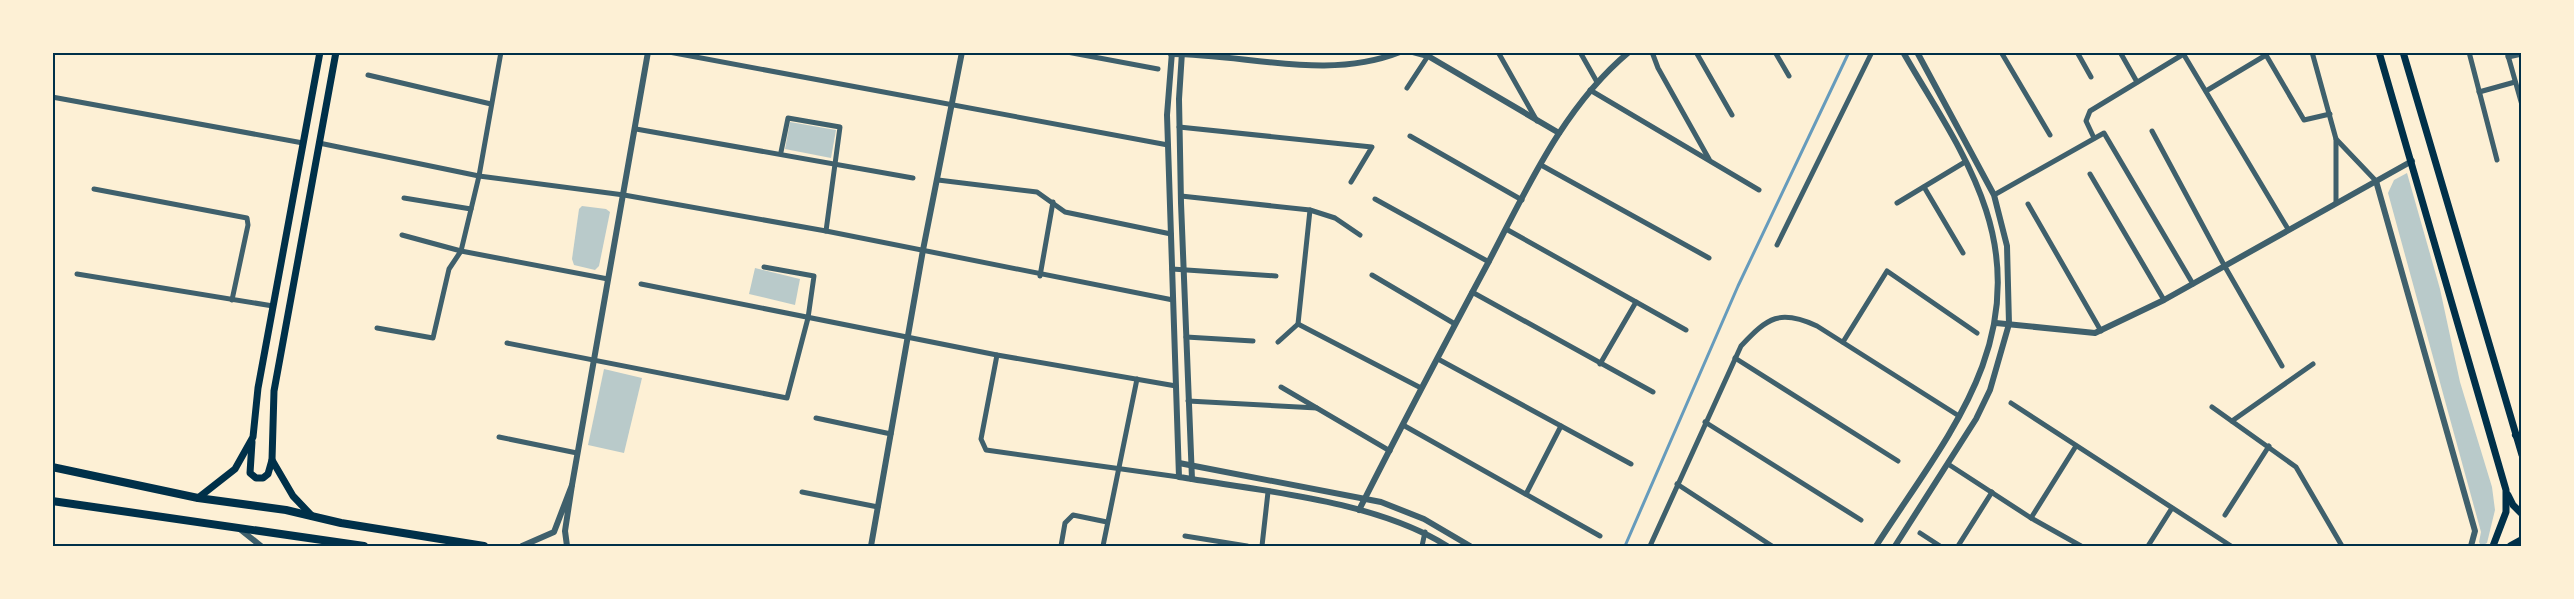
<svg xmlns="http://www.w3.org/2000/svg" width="2574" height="599" viewBox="0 0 2574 599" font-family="'Nunito Sans',sans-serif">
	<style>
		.green { fill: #b9caca }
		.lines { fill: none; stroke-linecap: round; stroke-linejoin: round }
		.stream { stroke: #669bbc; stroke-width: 3 }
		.minor { stroke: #3f606c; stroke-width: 5 }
		.tertiary { stroke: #3f606c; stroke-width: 6 }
		.secondary { stroke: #003049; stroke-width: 7 }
		.primary { stroke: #003049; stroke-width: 8 }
		.neatline { fill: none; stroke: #003049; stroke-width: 2 }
	</style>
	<rect width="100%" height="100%" fill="#fdf0d5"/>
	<g class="green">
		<polygon points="790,122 836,130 831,158 785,149"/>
		<polygon points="2407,173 2440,289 2460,382 2492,487 2495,510 2487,543 2481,546 2479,542 2481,532 2388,193 2394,180"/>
		<polygon points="582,206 606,209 610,212 599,266 595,270 574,265 572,259 579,209"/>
		<polygon points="755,268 800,279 795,305 749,294"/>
		<polygon points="604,369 642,378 624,453 588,445"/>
	</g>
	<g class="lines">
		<polyline class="stream" points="1625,546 1738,286 1849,52"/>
		<g class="minor">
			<polyline points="669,52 1168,145"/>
			<polyline points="1067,52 1158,69"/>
			<polyline points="1498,52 1537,121"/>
			<polyline points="1580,52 1597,82"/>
			<polyline points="1652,52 1658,68 1709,159"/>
			<polyline points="1696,52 1732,115"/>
			<polyline points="1775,52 1789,76"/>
			<polyline points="2001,52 2050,135"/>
			<polyline points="2077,52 2091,77"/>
			<polyline points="2120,52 2137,82"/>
			<polyline points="2312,52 2336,139 2336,203"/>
			<polyline points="2469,52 2497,160"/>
			<polyline points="2507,52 2522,105"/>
			<polyline points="2184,55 2288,229"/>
			<polyline points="2508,57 2522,54"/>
			<polyline points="368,75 491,104"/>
			<polyline points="1407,88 1428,56"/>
			<polyline points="1590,90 1759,190"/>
			<polyline points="2206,91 2266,55 2304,120 2330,114"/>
			<polyline points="2479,92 2515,82"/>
			<polyline points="52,97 303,143"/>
			<polyline points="1179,127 1372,147 1351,182"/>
			<polyline points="636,129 913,178"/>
			<polyline points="2152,131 2224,265 2282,366"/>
			<polyline points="1410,136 1522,200"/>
			<polyline points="2094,138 2086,121 2090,111 2187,52"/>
			<polyline points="2336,139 2376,181"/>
			<polyline points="319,143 479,176 624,195 826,231 1173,300"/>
			<polyline points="781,152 788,118 840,127 826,231"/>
			<polyline points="1541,165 1709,258"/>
			<polyline points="2090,174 2164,300"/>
			<polyline points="938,180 1037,192 1065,212 1171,234"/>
			<polyline points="1924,187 1963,253"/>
			<polyline points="94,189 247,218 248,225 232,300"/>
			<polyline points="1994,195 2104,133 2193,284"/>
			<polyline points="1181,196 1310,210 1335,218 1360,235"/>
			<polyline points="404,198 471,209"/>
			<polyline points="1375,199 1489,262"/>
			<polyline points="1897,203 1965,162"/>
			<polyline points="2028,204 2101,331"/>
			<polyline points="1506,229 1686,330"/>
			<polyline points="402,235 461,251 608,279"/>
			<polyline points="1777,245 1872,52"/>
			<polyline points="1172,269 1276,276"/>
			<polyline points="77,274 273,306"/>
			<polyline points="1372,275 1455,324"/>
			<polyline points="1040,276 1053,202"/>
			<polyline points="641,284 997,355 1176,386"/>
			<polyline points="1472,292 1653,392"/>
			<polyline points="1298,324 1421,388"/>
			<polyline points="377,328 433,338 449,269 461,251 479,176 501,52"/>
			<polyline points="1186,337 1253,341"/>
			<polyline points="1278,342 1298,324 1310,210"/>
			<polyline points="1843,342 1887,271 1977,333"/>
			<polyline points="507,343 787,398 808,318 814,276 764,267"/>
			<polyline points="997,355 981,439 986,450 1179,477"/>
			<polyline points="1735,358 1898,461"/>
			<polyline points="1438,359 1631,464"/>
			<polyline points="1600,364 1636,302"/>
			<polyline points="1281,387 1390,451"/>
			<polyline points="1188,401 1317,408"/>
			<polyline points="2011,403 2231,546"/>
			<polyline points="2212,407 2296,467 2342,546"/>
			<polyline points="816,418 891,434"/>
			<polyline points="2232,421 2313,364"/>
			<polyline points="1705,422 1861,520"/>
			<polyline points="1403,425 1600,536"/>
			<polyline points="499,437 577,453"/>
			<polyline points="1948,464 2031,518 2081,546"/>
			<polyline points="1677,484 1772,546"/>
			<polyline points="802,492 878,507"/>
			<polyline points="1526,494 1561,426"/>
			<polyline points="2225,515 2269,446"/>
			<polyline points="2031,518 2076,446"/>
			<polyline points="1920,533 1940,546"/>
			<polyline points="1185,536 1247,546"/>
			<polyline points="1061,546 1065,523 1073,515 1107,522"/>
			<polyline points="1103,546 1137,379"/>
			<polyline points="1262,546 1268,492"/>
			<polyline points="1422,546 1425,532"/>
			<path d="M 1650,546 L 1741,346 C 1768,317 1780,309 1817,326 L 1959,416"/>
			<polyline points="1958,546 1992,492"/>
			<polyline points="2148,546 2172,508"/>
		</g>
		<g class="tertiary">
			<path d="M 1172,52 L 1167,115 L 1179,477 C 1263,491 1376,501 1447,546"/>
			<polyline points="1182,52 1179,99 1181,203 1192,479"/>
			<polyline points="1413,52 1428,56 1559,133"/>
			<path d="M 1171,54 C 1247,54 1327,81 1400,52"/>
			<polyline points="2376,181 2475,531 2471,546"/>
			<polyline points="1996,323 2095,333 2164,300 2412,161"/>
			<polyline points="1179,463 1381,502 1424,519 1470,546"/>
			<polyline points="572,485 648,52"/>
			<path d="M 1359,510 C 1401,427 1444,345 1488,263 C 1527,189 1563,107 1629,52"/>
			<polyline points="241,530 261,546"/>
			<polyline points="522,546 554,532 572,485 565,531 567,546"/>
			<polyline points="871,546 923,250 962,52"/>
			<path d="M 1876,546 C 1944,440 2030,345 1986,210 C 1968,154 1932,103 1903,52"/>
			<polyline points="1895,546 1976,419 1990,390 2009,324 2007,246 1994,195 1917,52"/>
		</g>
		<g class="secondary">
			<polyline points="2379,52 2506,490 2506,512 2493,546"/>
			<polyline points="2403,52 2522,455"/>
			<polyline points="252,442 250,473 256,478 263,478 268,474 272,460"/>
			<polyline points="2508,495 2513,505 2522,514"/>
			<polyline points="198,498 235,469 253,437 258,388 320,52"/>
			<polyline points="312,516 293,496 272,460 274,391 336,52"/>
		</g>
		<g class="primary">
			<polyline points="2516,435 2522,442"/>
			<polyline points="52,467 198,498 286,510 341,523 484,546"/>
			<polyline points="52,501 364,546"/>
			<polyline points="2511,546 2522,540"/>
		</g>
	</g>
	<rect width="2574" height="599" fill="none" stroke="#fdf0d5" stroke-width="108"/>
	<rect x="54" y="54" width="2466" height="491" class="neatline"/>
</svg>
